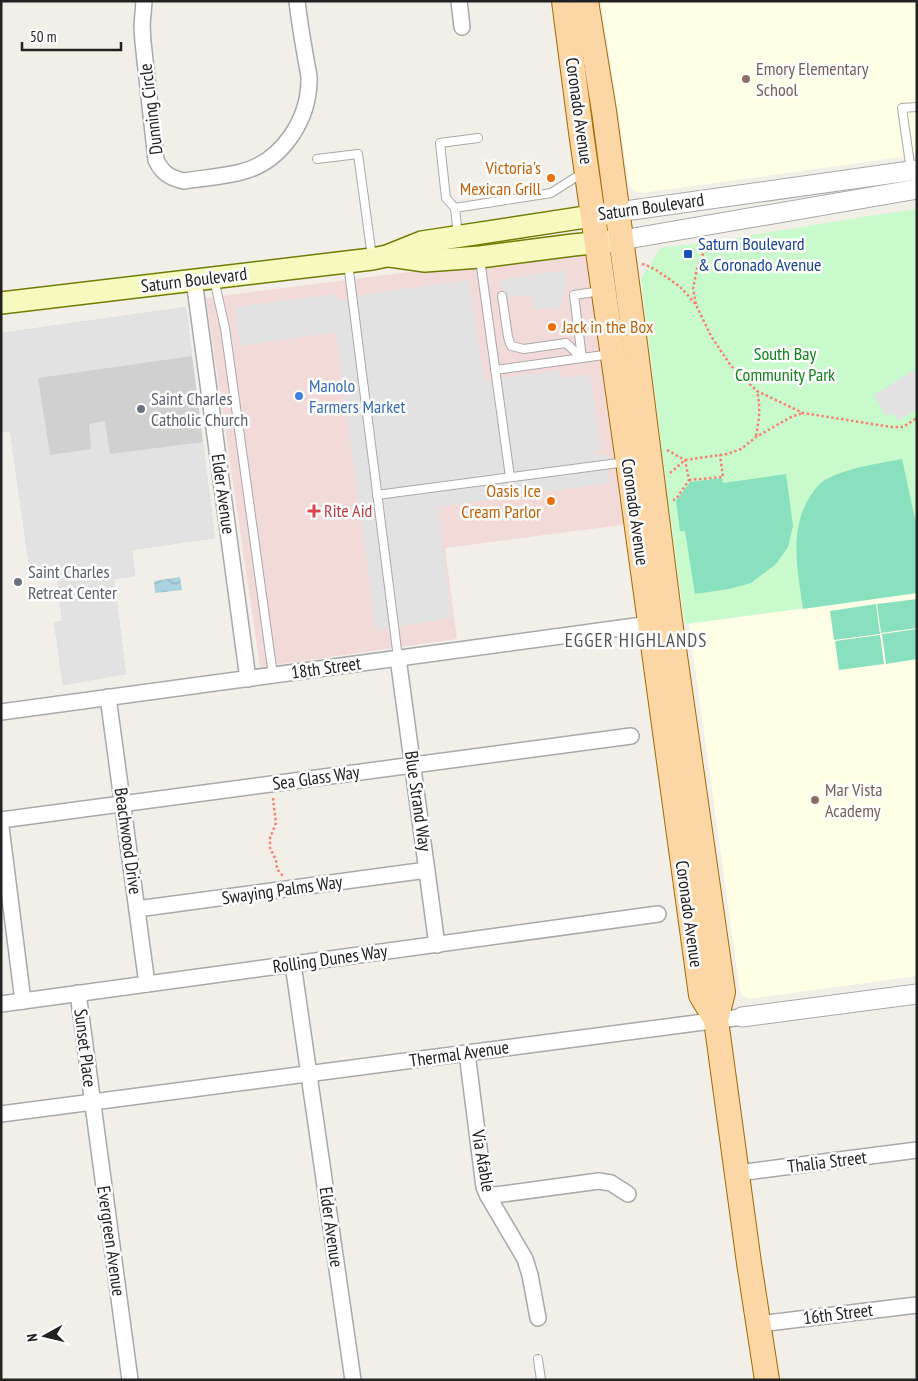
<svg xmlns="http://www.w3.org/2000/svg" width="918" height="1381" viewBox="0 0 918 1381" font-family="'PT Sans Narrow',sans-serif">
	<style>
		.commercial { fill: #f2dad9 }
		.education { fill: #ffffe5 }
		.religious { fill: #d0d0d0 }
		.park { fill: #c8facc }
		.pitch { fill: #88e0be }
		.parking { fill: #e2e2e2 }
		.water { fill: url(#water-waves) }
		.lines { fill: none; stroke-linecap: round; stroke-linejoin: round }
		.service-casing { stroke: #a9a9a9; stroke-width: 10 }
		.minor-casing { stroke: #a9a9a9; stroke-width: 18 }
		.tertiary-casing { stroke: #a9a9a9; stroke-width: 21 }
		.secondary-casing { stroke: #707d05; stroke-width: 24 }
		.primary-casing { stroke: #a06b00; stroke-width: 26 }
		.path { stroke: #fa8072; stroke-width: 2.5; stroke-dasharray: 2.5 2.5; stroke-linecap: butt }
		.service { stroke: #fff; stroke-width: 8 }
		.minor { stroke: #fff; stroke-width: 15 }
		.tertiary { stroke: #fff; stroke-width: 19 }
		.secondary { stroke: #f7fabf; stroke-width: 21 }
		.primary { stroke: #fcd6a4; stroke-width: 24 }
		.education-dot { fill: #8d6e63; stroke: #fff; stroke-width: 2 }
		.food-dot { fill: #e8710a; stroke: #fff; stroke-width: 2 }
		.transit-dot { fill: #1a4fb4; stroke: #fff; stroke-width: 2 }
		.shop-dot { fill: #3f7fe0; stroke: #fff; stroke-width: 2 }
		.worship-dot { fill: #6b7280; stroke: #fff; stroke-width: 2 }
		.health-dot { fill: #e0444e; stroke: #fff; stroke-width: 2 }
		.labels { text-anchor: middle; stroke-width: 5; stroke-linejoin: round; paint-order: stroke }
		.education-label { font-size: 18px; fill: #785e54; stroke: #fff; text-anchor: start }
		.street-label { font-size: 18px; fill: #222; stroke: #fff }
		.food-label { font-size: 18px; fill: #c56008; stroke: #fff; text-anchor: end }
		.transit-label { font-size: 18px; fill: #164399; stroke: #fff; text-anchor: start }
		.park-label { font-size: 18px; fill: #0c8416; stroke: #fff }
		.shop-label { font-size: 18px; fill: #366cbe; stroke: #fff; text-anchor: start }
		.worship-label { font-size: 18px; fill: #5b616d; stroke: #fff; text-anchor: start }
		.health-label { font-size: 18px; fill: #be3a42; stroke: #fff; text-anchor: start }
		.neighbourhood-label { font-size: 19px; letter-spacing: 1px; fill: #555; stroke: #fff }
	</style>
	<defs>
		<pattern id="water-waves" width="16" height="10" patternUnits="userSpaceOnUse" patternTransform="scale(1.25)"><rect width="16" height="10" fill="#aad3df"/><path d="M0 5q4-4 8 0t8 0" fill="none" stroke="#92b5bf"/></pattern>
	</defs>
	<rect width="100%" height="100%" fill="#f2efe9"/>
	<polygon class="commercial" points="588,249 630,524 445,548 457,639 260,667 206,298"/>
	<g class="education">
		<polygon points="601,1 917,1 917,155 642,193 634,191 629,184"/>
		<polygon points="917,593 917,976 755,998 749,999 743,996 740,992 689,624"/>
	</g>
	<polygon class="religious" points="186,307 215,538 132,550 135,576 114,579 126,674 63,685 54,622 62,621 56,567 30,572 10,431 1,432 1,333"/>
	<path class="park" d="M 917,209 L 917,593 L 685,624 L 669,506 L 641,278 L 661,248 C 746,238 831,221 917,209 Z"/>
	<g class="pitch">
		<path d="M 902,459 L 917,528 L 917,593 L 803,609 C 798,572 789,533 808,500 C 812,493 818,484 825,480 C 848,467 877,464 902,459 Z"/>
		<polygon points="786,474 793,526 788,547 776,564 751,583 729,589 695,594 685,531 680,531 676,501 690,482 722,478 723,483"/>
		<polygon points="917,599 917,628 881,633 877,604"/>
		<polygon points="876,604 880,634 834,640 830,611"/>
		<polygon points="917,629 917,659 886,664 882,634"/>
		<polygon points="880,635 884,664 839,670 835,641"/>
	</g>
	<g class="parking">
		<polygon points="566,270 567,279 560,307 534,310 531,294 504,299 500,280"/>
		<polygon points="469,280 484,381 560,370 561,378 590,374 601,450 593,451 595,455 598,455 606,454 610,483 438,507 451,618 376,630 336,332 240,346 235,307 336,294 338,301 360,295"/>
		<polygon points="186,307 192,356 38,378 50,455 91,449 89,424 105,421 110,454 203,442 215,538 132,550 135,576 114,579 126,674 63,685 54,622 62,621 56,567 30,572 10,431 1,432 1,333"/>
		<polygon points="917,368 917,409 897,421 893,414 885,415 874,395"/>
	</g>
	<polygon class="water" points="180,577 182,590 155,593 154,581"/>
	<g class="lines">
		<defs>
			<g id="service">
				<polyline points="317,159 358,154 372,257"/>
				<polyline points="911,171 902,108 917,107"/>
				<polyline points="455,208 446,198 440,143 478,138"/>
				<polyline points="458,236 455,208 551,193 584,172"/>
				<polyline points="480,259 510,477"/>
				<polyline points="348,263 398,658"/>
				<polyline points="214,279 225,328 273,675"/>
				<polyline points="502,296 508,337 511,346 524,349 566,343 582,358"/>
				<polyline points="582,358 574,295 601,291"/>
				<polyline points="495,370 611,354"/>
				<polyline points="377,495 626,462"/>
				<polyline points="538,1359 541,1380"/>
			</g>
			<g id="minor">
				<path d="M 144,1 L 142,26 L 143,42 L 156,160 C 162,173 170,178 184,181 C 202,178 222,177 241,172 C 282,162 310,119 309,77 C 308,69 306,61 305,54 C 302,37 299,19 297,1"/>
				<polyline points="459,1 462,27"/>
				<polyline points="194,280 248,679"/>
				<polyline points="398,658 437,945"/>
				<polyline points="108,697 147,984"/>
				<polyline points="1,712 650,624"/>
				<polyline points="1,820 631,736"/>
				<polyline points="1,827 23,1001"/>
				<polyline points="137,909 427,870"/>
				<polyline points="293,964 353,1380"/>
				<polyline points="78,993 130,1380"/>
				<polyline points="1,1004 658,914"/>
				<polyline points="467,1053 484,1187 488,1196 525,1259 530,1275 538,1318"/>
				<polyline points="1,1114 742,1017"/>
				<polyline points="738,1173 917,1150"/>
				<polyline points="488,1196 599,1181 611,1183 628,1194"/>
				<polyline points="759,1324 917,1305"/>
			</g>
			<g id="tertiary">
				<polyline points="618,212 917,170"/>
				<polyline points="622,240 917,189"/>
				<polyline points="742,1017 917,994"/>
			</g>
			<g id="secondary">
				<polyline points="390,256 425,261 480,257 573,245 613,241"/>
				<polyline points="1,303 372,259 387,256 422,242 618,212"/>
			</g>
			<g id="primary">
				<polyline points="564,1 581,132 628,462 701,995 716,1020"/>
				<polyline points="586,1 604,111 633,328 670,621 723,992 716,1020 749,1263 767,1380"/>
			</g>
		</defs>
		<use href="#service" class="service-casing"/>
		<use href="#minor" class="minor-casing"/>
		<use href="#tertiary" class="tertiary-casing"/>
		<use href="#secondary" class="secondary-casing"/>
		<use href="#primary" class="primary-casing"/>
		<g class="path">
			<polyline points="642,264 646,265 656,270 679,286 686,293 696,305 711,336 731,366 757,391 803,413 891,427 903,427 917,418"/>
			<polyline points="696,304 693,289 697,268 703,254 718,240"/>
			<path d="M 756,436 C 759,420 761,407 757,391"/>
			<polyline points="667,450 685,460 689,480 676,499 673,500"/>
			<polyline points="670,473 685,460 727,454 741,449 756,437 791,417 803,413"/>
			<polyline points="689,480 723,477 720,455"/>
			<polyline points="273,798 276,823 270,838 270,848 276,860 277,869 283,876"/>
		</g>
		<use href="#service" class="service"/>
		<use href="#minor" class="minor"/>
		<use href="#tertiary" class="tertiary"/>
		<use href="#secondary" class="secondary"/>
		<use href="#primary" class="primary"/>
	</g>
	<g class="education-dot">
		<circle cx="746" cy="79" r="5"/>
		<circle cx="815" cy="800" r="5"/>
	</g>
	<g class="food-dot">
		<circle cx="551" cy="178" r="5"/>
		<circle cx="552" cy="327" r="5"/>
		<circle cx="551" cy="501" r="5"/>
	</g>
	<rect class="transit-dot" x="683" y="249" width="10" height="10" rx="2.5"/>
	<circle class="shop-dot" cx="299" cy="396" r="5"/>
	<g class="worship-dot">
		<circle cx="141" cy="409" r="5"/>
		<circle cx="18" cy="582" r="5"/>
	</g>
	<path class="health-dot" d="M311.5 503.5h5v5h5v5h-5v5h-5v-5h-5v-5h5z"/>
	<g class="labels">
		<g class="education-label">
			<text x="756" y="75">Emory Elementary<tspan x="756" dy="21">School</tspan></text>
			<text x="825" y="796">Mar Vista<tspan x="825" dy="21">Academy</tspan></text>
		</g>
		<g class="street-label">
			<text transform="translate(151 109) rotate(-97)" y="6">Dunning Circle</text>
			<text transform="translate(579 111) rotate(82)" y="6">Coronado Avenue</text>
			<text transform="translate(651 207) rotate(-8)" y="6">Saturn Boulevard</text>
			<text transform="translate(194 280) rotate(-7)" y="6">Saturn Boulevard</text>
			<text transform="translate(223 494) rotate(82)" y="6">Elder Avenue</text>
			<text transform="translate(635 512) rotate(82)" y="6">Coronado Avenue</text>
			<text transform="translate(326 668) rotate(-8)" y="6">18th Street</text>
			<text transform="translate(316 778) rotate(-8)" y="6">Sea Glass Way</text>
			<text transform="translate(418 801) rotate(82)" y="6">Blue Strand Way</text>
			<text transform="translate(128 841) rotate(82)" y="6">Beachwood Drive</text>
			<text transform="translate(282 890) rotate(-8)" y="6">Swaying Palms Way</text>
			<text transform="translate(689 914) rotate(82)" y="6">Coronado Avenue</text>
			<text transform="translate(330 959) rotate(-8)" y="6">Rolling Dunes Way</text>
			<text transform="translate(85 1048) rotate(83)" y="6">Sunset Place</text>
			<text transform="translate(459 1054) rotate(-8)" y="6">Thermal Avenue</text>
			<text transform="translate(483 1161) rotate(80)" y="6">Via Afable</text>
			<text transform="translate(827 1162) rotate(-7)" y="6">Thalia Street</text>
			<text transform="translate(331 1227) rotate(82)" y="6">Elder Avenue</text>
			<text transform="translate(111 1241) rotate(82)" y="6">Evergreen Avenue</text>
			<text transform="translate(838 1314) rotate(-7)" y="6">16th Street</text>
		</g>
		<g class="food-label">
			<text x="541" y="174">Victoria's<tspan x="541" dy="21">Mexican Grill</tspan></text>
			<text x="562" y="333" text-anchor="start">Jack in the Box</text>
			<text x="541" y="497">Oasis Ice<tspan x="541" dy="21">Cream Parlor</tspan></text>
		</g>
		<g class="transit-label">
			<text x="698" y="250">Saturn Boulevard<tspan x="698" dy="21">&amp; Coronado Avenue</tspan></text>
		</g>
		<g class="park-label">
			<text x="785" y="360">South Bay<tspan x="785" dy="21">Community Park</tspan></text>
		</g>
		<g class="shop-label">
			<text x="309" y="392">Manolo<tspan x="309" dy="21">Farmers Market</tspan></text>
		</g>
		<g class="worship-label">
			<text x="151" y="405">Saint Charles<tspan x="151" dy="21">Catholic Church</tspan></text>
			<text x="28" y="578">Saint Charles<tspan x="28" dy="21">Retreat Center</tspan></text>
		</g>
		<g class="health-label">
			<text x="324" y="517">Rite Aid</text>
		</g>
		<g class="neighbourhood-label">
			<text x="636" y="647">EGGER HIGHLANDS</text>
		</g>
	</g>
	<rect width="918" height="1381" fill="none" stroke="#222222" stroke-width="5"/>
	<g transform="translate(45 1336) rotate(262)" stroke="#ffffff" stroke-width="4" paint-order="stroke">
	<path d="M0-4L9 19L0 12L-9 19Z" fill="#222222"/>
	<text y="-8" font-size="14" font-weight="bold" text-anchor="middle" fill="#222222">N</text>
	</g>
	<path d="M22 42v8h99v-8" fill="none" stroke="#222222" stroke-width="2.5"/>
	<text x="30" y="42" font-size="15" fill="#222222" stroke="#ffffff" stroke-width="4" paint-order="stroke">50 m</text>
</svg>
